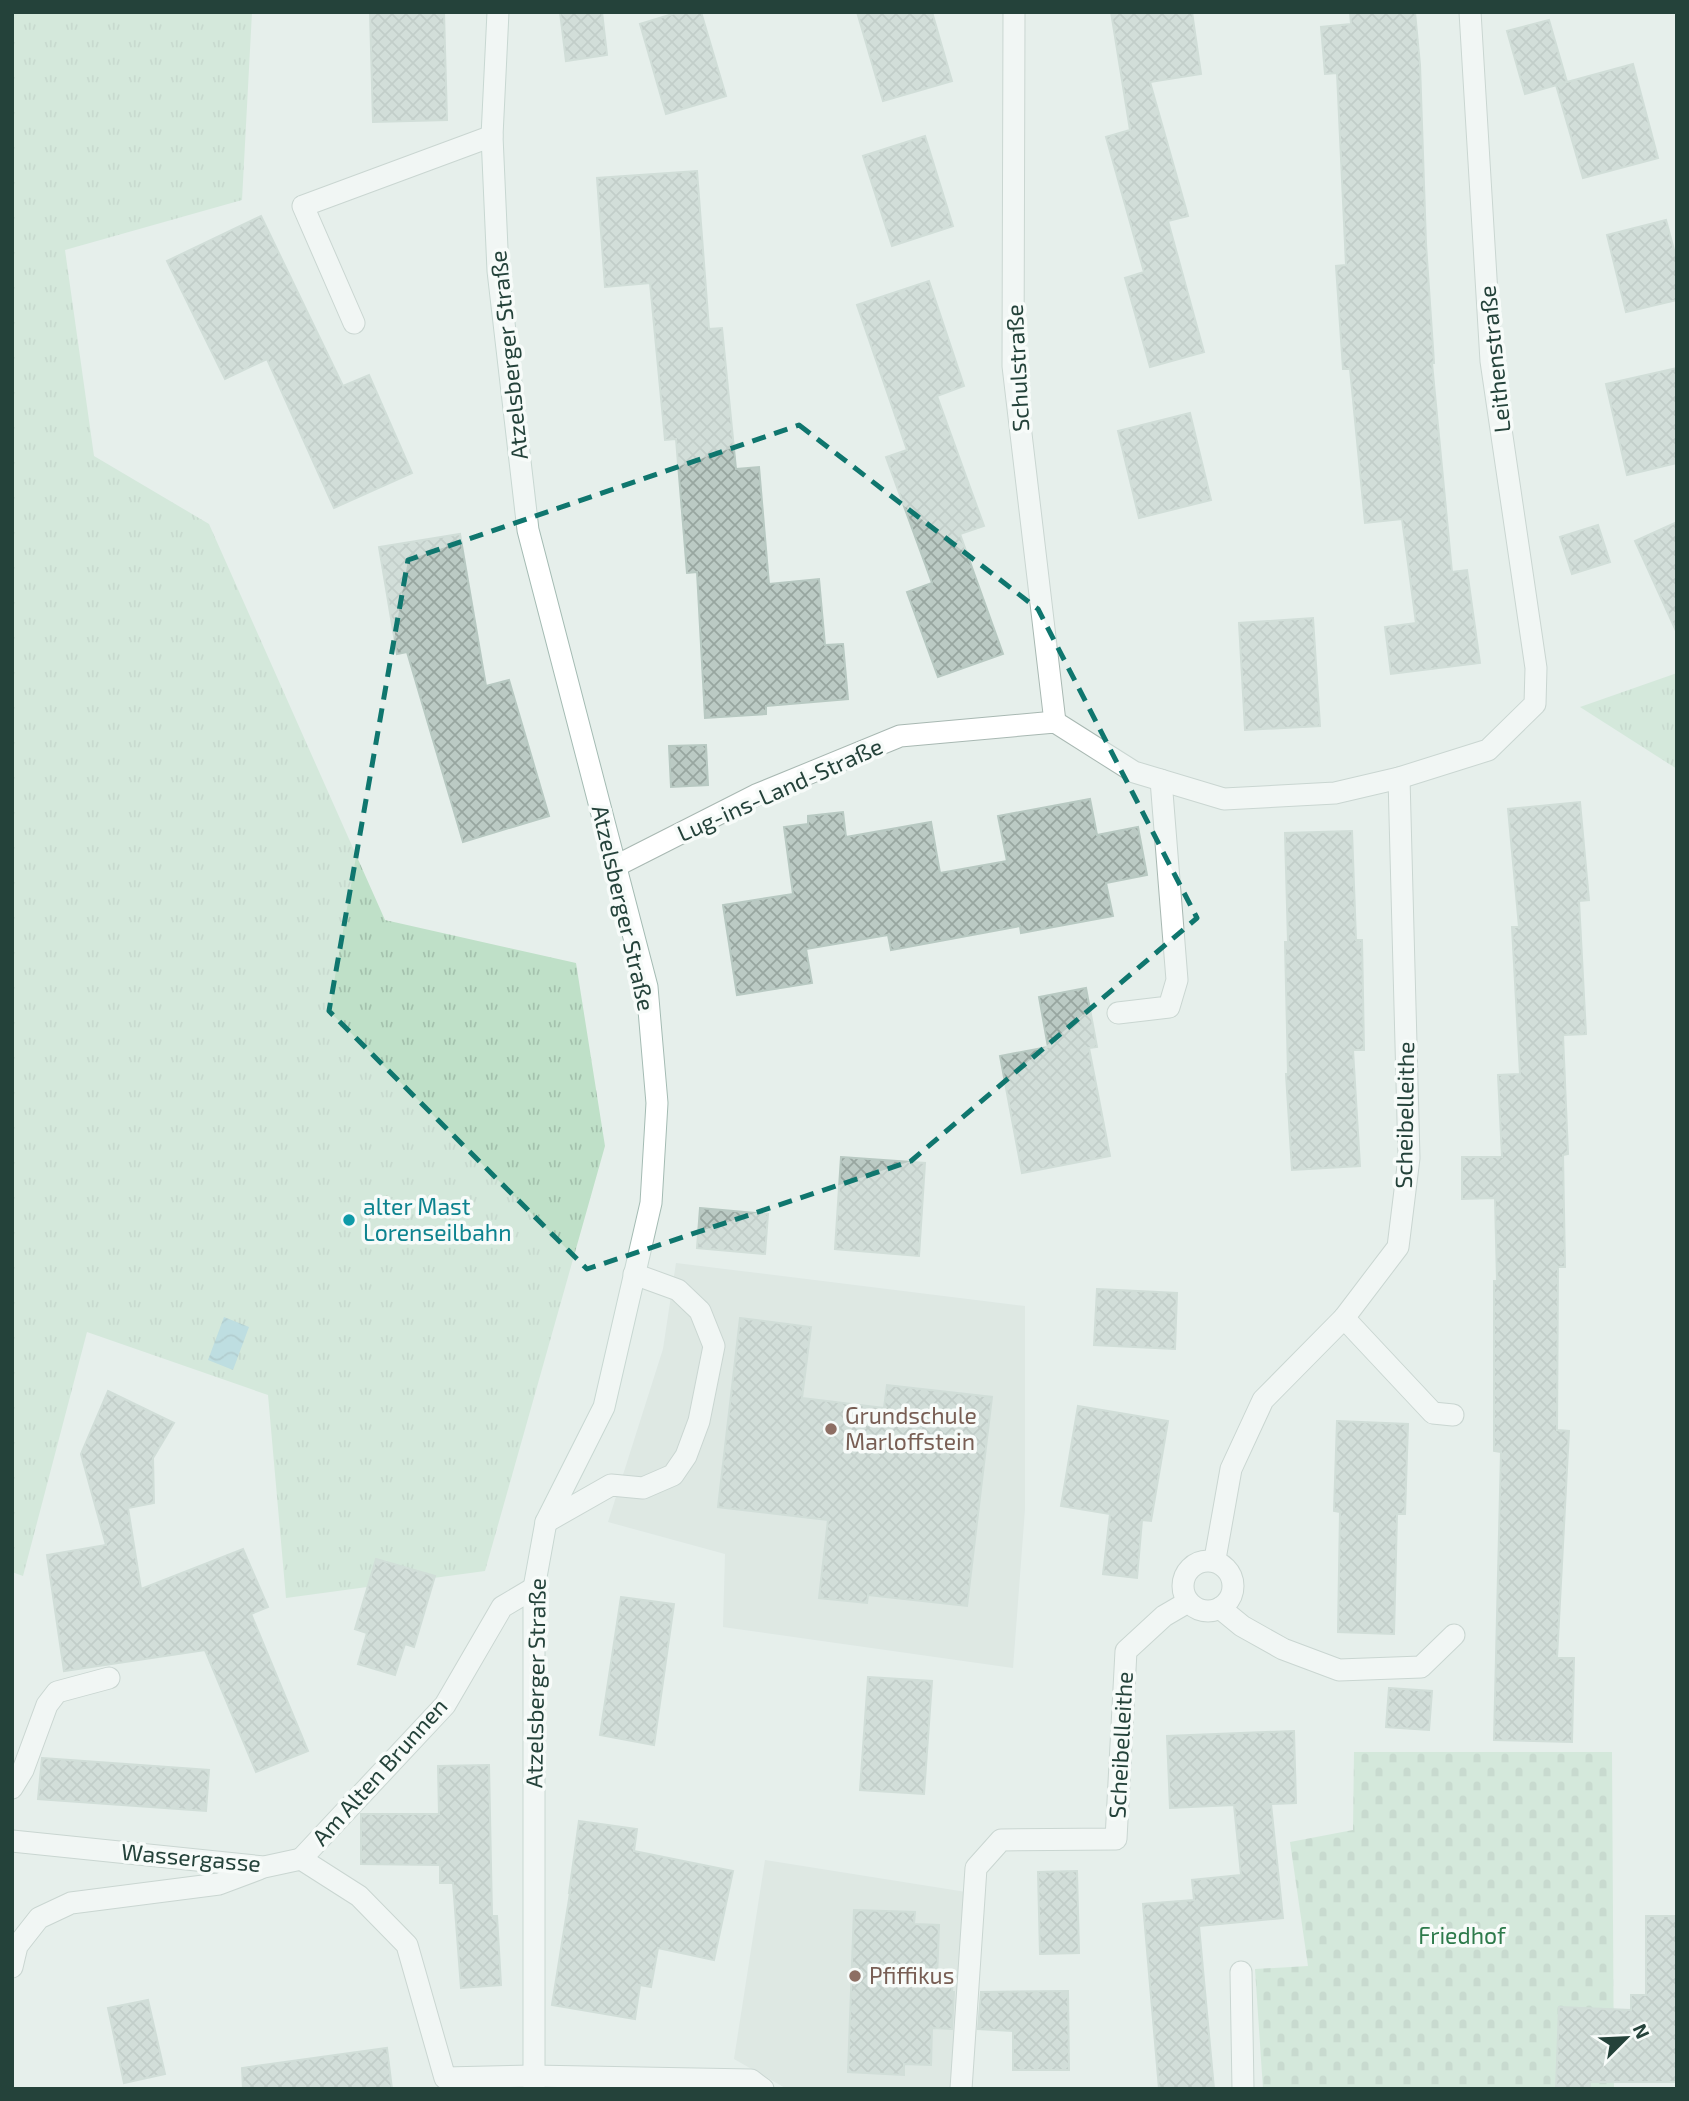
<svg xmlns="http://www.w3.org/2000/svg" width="1689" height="2101" viewBox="0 0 1689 2101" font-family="'Exo 2',sans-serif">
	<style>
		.built { fill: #d4dfda }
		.grass { fill: url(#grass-tufts) }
		.cemetery { fill: url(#cemetery-stones) }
		.water { fill: url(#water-waves) }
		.building { fill: url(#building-cross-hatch); stroke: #b8c9c2; stroke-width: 2 }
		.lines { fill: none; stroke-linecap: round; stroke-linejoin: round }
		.lane-casing { stroke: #a8b8b2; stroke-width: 23 }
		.street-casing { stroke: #a8b8b2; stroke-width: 23 }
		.secondary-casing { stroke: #a4bbb3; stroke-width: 23 }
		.lane { stroke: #fff; stroke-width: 21 }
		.street { stroke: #fff; stroke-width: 21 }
		.secondary { stroke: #fff; stroke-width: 21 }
		.marked { fill: none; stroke: #0f766e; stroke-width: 5; stroke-dasharray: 14 9; stroke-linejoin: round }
		.culture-dot { fill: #0f9aa8; stroke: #f7fbf9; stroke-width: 2.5 }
		.education-dot { fill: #8d6e63; stroke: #f7fbf9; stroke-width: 2.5 }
		.labels { text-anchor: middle; stroke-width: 7; stroke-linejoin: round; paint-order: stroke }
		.street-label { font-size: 23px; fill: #24423a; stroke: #f7fbf9 }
		.culture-label { font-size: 23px; fill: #0d838f; stroke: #f7fbf9; text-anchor: start }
		.education-label { font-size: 23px; fill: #785e54; stroke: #f7fbf9; text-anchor: start }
		.park-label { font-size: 23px; fill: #2d7a4b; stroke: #f7fbf9 }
	</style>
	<defs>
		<pattern id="grass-tufts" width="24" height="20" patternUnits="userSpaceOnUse" patternTransform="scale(1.75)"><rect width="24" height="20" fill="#bfe0c8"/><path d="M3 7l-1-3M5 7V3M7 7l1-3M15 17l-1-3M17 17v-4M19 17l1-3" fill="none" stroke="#a4c1ad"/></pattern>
		<pattern id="cemetery-stones" width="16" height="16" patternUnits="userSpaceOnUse" patternTransform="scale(1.75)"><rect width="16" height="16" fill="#bfe0c8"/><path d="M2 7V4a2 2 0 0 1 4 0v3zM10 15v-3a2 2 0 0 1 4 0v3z" fill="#a4c1ad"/></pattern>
		<pattern id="water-waves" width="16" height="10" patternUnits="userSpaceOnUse" patternTransform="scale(1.75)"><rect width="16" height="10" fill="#8ec9d4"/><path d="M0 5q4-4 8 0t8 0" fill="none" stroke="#74a5ad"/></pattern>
		<pattern id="building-cross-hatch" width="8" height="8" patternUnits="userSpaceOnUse" patternTransform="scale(1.75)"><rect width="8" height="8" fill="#bbcac4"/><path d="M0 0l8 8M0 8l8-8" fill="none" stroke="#98a6a0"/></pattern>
	</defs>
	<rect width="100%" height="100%" fill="#e6efeb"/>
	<g class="built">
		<polygon points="676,1263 1025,1306 1025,1509 1013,1668 723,1627 725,1554 608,1522 663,1349"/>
		<polygon points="765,1860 966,1892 959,2089 787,2089 734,2059"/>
	</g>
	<g class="grass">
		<polygon points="12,12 252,12 242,200 65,250 94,456 209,524 385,920 576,963 605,1146 485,1571 286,1598 268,1395 87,1332 23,1576 12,1572"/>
		<polygon points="1677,673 1677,769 1580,707"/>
	</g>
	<polygon class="cemetery" points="1354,1752 1612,1752 1614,2089 1263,2089 1255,1969 1308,1966 1290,1842 1353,1830"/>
	<polygon class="water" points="224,1317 249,1327 233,1370 208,1360"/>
	<g class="building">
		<polygon points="370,12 444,12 447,120 373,122"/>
		<polygon points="560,12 602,12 607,55 566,61"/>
		<polygon points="679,12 701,12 726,96 666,114 640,24"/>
		<polygon points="857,12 932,12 952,81 883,101"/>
		<polygon points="1111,12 1192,12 1201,74 1150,82 1188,216 1168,221 1204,352 1150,367 1125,278 1144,272 1106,137 1130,130"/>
		<polygon points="1350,12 1415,12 1420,65 1426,244 1434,363 1432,363 1452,572 1467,570 1480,663 1391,674 1385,627 1416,623 1402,519 1365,523 1350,369 1343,369 1336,266 1346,265 1337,73 1325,74 1321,27 1351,24"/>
		<polygon points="1549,20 1567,82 1525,94 1507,31"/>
		<polygon points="1633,64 1658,158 1583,178 1556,85"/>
		<polygon points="925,136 953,226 892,246 863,156"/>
		<polygon points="697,171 709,329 722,328 736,469 759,467 769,584 819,579 825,645 843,644 848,699 766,706 766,714 705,718 697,572 687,573 676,439 665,440 650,283 605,287 597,178"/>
		<polygon points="261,216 343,386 369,375 412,473 334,508 267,359 225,379 167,261"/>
		<polygon points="1666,220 1677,261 1677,300 1626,312 1607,235"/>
		<polygon points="929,281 964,386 937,396 984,526 960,534 1003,654 938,677 907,592 932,583 886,457 907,450 857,305"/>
		<polygon points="1677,368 1677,463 1627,475 1606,384"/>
		<polygon points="1190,413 1211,500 1139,518 1118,431"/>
		<polygon points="1677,522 1677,633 1635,541"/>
		<polygon points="1598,525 1610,562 1572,574 1560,537"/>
		<polygon points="460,534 486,686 509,680 549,816 463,842 407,652 397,654 379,547"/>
		<polygon points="1313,618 1320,726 1245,730 1239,623"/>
		<polygon points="706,745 708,785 671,787 669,746"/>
		<polygon points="1090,799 1097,835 1138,827 1147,875 1106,883 1113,916 1021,933 1020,926 891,950 888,935 806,949 812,983 737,995 723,905 793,894 784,827 808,824 808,816 843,812 846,837 931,822 940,873 1007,861 998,816"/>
		<polygon points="1580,802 1589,900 1579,901 1586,1034 1563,1035 1568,1154 1563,1155 1565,1267 1558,1267 1557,1430 1569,1431 1557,1658 1574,1658 1572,1742 1494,1740 1501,1452 1494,1451 1494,1281 1497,1281 1495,1198 1462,1199 1462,1157 1502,1157 1498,1075 1520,1074 1512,927 1519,927 1508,809"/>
		<polygon points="1352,831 1356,940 1362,940 1364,1050 1353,1050 1360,1166 1292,1170 1286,1074 1288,1074 1285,942 1288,942 1285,833"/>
		<polygon points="1086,988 1097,1047 1089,1048 1110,1156 1022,1173 1000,1056 1048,1047 1039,997"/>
		<polygon points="841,1157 925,1163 919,1256 835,1249"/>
		<polygon points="700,1208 768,1214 765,1254 697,1248"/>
		<polygon points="1097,1289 1177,1293 1175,1349 1094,1345"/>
		<polygon points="740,1318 811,1327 802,1398 884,1408 887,1385 992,1397 967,1606 868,1595 867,1603 819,1598 828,1520 718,1507"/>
		<polygon points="108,1391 174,1423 153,1458 154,1503 128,1508 141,1589 243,1549 268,1607 251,1614 308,1751 256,1772 205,1650 64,1671 47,1555 106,1545 81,1454"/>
		<polygon points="1078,1406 1168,1421 1151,1521 1142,1520 1137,1578 1103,1574 1110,1514 1061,1506"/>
		<polygon points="1337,1421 1408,1424 1405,1514 1397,1514 1394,1634 1338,1632 1340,1512 1334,1511"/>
		<polygon points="376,1559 435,1576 414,1647 405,1644 395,1675 358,1664 367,1633 355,1629"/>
		<polygon points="621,1597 674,1604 654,1745 600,1735"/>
		<polygon points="868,1677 932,1681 924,1794 860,1790"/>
		<polygon points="1389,1688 1432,1691 1429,1730 1386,1727"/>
		<polygon points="1294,1731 1296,1803 1271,1804 1283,1918 1199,1926 1214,2089 1159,2089 1143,1904 1194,1900 1192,1880 1241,1875 1234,1805 1170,1808 1167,1736"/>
		<polygon points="42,1758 209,1770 206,1811 38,1799"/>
		<polygon points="489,1765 492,1916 497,1916 501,1985 461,1988 453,1883 440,1883 440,1865 361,1864 361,1814 439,1814 438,1766"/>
		<polygon points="579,1821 637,1829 634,1851 733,1871 714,1960 658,1948 651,1987 640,1985 635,2019 552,2005 570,1893 569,1893"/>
		<polygon points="1077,1871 1079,1953 1040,1954 1038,1872"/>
		<polygon points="854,1910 915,1912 914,1924 939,1925 937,1979 953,1979 952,1992 954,1992 952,2029 932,2028 931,2065 904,2064 904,2075 848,2072"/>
		<polygon points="1646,1916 1677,1916 1677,2082 1590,2082 1590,2089 1556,2089 1559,2007 1631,2010 1631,1995 1646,1995"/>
		<polygon points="1068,1991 1069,2070 1013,2070 1013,2031 978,2029 981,1992"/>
		<polygon points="148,2000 165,2074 124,2083 108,2008"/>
		<polygon points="387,2048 392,2089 243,2089 242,2068"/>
	</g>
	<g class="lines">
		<defs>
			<g id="lane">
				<polyline points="354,323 303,206 492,136"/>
				<polyline points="1118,1013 1169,1007 1177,980 1161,780"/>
				<polyline points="1344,1318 1433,1413 1453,1415"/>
				<polyline points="546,1522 611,1485 643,1488 673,1475 686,1456 699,1421 714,1346 700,1311 678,1290 634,1274"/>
				<polyline points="12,1788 23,1770 47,1705 57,1692 109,1678"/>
				<polyline points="1241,1972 1243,2089"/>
			</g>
			<g id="street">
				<polyline points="1014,12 1013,366 1055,722"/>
				<polyline points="616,866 756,795 900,736 1055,722 1134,772 1224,799 1335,793 1399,778 1488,750 1535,704 1536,668 1491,361 1470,12"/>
				<polyline points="1215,1559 1231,1469 1263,1400 1344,1318 1398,1247 1409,1158 1399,778"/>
				<circle cx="1208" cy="1586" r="25"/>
				<polyline points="1220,1608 1242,1626 1283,1649 1339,1670 1421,1667 1454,1635"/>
				<polyline points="12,1841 264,1867 301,1859 359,1896 407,1945 445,2078 532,2076 751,2080 763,2089"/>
				<polyline points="301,1859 445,1705 502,1607 534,1588"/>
				<polyline points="12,1967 17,1946 39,1918 71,1903 219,1884 259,1869"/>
				<polyline points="961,2089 976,1868 1001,1840 1116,1839 1126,1651 1164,1616 1188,1602"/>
			</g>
			<polyline id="secondary" points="498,12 492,136 498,271 528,530 647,987 657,1103 651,1203 604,1407 546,1522 534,1588 534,2089"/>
		</defs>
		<use href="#lane" class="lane-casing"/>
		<use href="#street" class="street-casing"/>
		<use href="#secondary" class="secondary-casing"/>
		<use href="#lane" class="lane"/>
		<use href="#street" class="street"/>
		<use href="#secondary" class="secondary"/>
	</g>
	<path d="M0 0H1689V2101H0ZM 799,425 L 1038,609 L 1197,918 L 911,1161 L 587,1269 L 329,1011 L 408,560 Z" fill="#e6efeb" fill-opacity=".55" fill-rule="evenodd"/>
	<path class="marked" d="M 799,425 L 1038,609 L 1197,918 L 911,1161 L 587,1269 L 329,1011 L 408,560 Z"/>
	<circle class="culture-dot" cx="349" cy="1220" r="7"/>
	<g class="education-dot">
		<circle cx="831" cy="1429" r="7"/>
		<circle cx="855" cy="1976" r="7"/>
	</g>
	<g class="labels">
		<g class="street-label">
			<text transform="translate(509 355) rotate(-96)" y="8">Atzelsberger Straße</text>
			<text transform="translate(1495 359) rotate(-96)" y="8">Leithenstraße</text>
			<text transform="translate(1018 368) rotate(-93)" y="8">Schulstraße</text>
			<text transform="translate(780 790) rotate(-24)" y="8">Lug-ins-Land-Straße</text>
			<text transform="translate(623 908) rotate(77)" y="8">Atzelsberger Straße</text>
			<text transform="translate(1405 1115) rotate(-89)" y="8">Scheibelleithe</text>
			<text transform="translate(536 1683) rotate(-89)" y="8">Atzelsberger Straße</text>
			<text transform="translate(1121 1745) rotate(-87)" y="8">Scheibelleithe</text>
			<text transform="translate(380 1772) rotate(-48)" y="8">Am Alten Brunnen</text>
			<text transform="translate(191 1858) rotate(5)" y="8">Wassergasse</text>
		</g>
		<g class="culture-label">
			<text x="363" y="1215">alter Mast<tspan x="363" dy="26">Lorenseilbahn</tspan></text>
		</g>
		<g class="education-label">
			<text x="845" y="1424">Grundschule<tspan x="845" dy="26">Marloffstein</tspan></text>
			<text x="869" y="1984">Pfiffikus</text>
		</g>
		<g class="park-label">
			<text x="1462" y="1944">Friedhof</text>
		</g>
	</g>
	<rect width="1689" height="2101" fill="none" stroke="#24423a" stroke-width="28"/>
	<g transform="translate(1626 2038) rotate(66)" stroke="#f7fbf9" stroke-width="5" paint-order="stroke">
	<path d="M0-5L12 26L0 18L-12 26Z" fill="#24423a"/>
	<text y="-10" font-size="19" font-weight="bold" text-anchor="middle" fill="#24423a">N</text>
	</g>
</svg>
